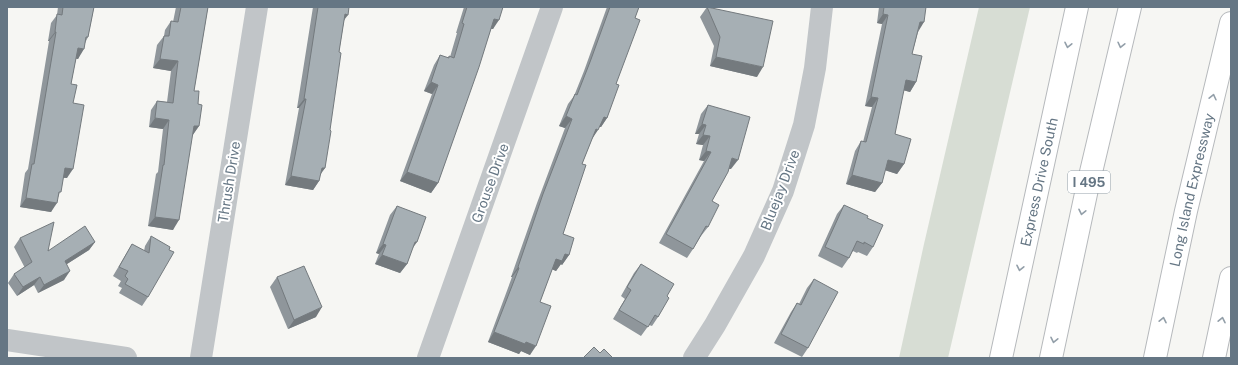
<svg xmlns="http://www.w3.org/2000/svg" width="1238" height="365" viewBox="0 0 1238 365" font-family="'Public Sans',sans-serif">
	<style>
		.green { fill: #d7ddd4 }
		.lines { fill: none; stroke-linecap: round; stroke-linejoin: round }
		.highway-casing { stroke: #b6b9bc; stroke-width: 24 }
		.street { stroke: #c1c5c8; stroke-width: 22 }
		.highway { stroke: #fff; stroke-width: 22 }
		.wall { fill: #8f969b }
		.shaded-wall { fill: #747a7e }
		.building { fill: #a6afb4; stroke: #747a7e }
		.oneway { stroke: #939fa9 }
		.labels { text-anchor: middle; stroke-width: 4; stroke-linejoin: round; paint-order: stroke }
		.shield { fill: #fff; stroke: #939fa9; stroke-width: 1 }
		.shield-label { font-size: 13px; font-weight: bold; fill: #657684 }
		.street-label { font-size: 14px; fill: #657684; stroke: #fff }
	</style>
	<rect width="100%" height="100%" fill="#f6f6f3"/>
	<polygon class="green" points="979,7 1030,7 948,358 899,358 924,244"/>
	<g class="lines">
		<defs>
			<g id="highway">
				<path id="s1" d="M 1001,358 L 1077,7"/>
				<polyline points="1051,358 1087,189 1130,7"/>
				<path id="s2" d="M 1155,358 L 1186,211 L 1231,23"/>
				<polyline points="1214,358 1231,278"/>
			</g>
		</defs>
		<use href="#highway" class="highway-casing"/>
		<g class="street">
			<polyline points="7,340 126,358"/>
			<polyline points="201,358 257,7"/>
			<polyline points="428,358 552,7"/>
			<polyline points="694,358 715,325 754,256 783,191 804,125 815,68 822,7"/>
		</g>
		<use href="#highway" class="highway"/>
	</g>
	<g class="wall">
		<polygon points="58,7 94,7 88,37 86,41 78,59 76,58 71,84 73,103 67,178 63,178 59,195 51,212 20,207 25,173 28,169 49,41 48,41 51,23 57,15"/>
		<polygon points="176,7 208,7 194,91 198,104 199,126 192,136 173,230 148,226 156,174 158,172 163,129 149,127 151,110 157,101 167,102 171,71 153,68 157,45 164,36 165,30 171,21 173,22"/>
		<polygon points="313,7 349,7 344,21 339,52 325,168 320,174 319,181 313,190 285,185 299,108 297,108"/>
		<polygon points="464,7 503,7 493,29 491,29 438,183 431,193 400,181 432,94 424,91 434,65 440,55 448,58 449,56 450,57 457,33 456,33"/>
		<polygon points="607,7 639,7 635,18 616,84 607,118 601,127 599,127 592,139 582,164 563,234 569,255 562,265 561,264 556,271 552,269 540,302 530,355 521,351 519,354 488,342 512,277 511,277 537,203 565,128 559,126 568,104 574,96 584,71"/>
		<polygon points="707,7 757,77 710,66 714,46 700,17"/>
		<polygon points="879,7 926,7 918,32 912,54 916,82 910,92 903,90 895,134 904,164 897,174 885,170 882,183 875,192 846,184 855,151 861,141 863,142 872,107 865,106 882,24 877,23"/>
		<polygon points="708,105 731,169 729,169 712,201 708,227 701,236 693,249 687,258 659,243 704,161 699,160 703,145 696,144 699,134 695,134 701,114"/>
		<polygon points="844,205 867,218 873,247 867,256 858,252 857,253 853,251 849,258 842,268 818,256 837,214"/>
		<polygon points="397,206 412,249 407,264 400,273 375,264 379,254 376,253 390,215"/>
		<polygon points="151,236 148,297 142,306 119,293 122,288 118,286 121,281 113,276 126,254 132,244 144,251 145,246"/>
		<polygon points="20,238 48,251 95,242 89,250 67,264 64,280 38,293 34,285 17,296 8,283 14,274 25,268 14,247"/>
		<polygon points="641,264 667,296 658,317 652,326 649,325 641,336 613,319 625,299 621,296 634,273"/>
		<polygon points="277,277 316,317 288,329 270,287"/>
		<polygon points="814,279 808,348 802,357 774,343 791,312 797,303 799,304 807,288"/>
	</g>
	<g class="shaded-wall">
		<polygon points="345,14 348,15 341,24"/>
		<polygon points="883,14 888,15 882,24 877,23"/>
		<polygon points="494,19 499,20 493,29 488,28"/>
		<polygon points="920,22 924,22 918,32"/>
		<polygon points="55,32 56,32 49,41 48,41"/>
		<polygon points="78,48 84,49 78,59 71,58"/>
		<polygon points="716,57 763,67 757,77 710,66"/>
		<polygon points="160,59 178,61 171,71 153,68"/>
		<polygon points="906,80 916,82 910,92 899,89"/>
		<polygon points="431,82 438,85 432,94 424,91"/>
		<polygon points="871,97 878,98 872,107 865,106"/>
		<polygon points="304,99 306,99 299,108 297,108"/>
		<polygon points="566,116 572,119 565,128 559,126"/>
		<polygon points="604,117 607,118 601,127 597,126"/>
		<polygon points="155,118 169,120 163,129 149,127"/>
		<polygon points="702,124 706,125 699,134 695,134"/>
		<polygon points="194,126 199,126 192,136"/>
		<polygon points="596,129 598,130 592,139"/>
		<polygon points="703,135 710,136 703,145 696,144"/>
		<polygon points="706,151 711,152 704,161 699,160"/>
		<polygon points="732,158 738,160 731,169 725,168"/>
		<polygon points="888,160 904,164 897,174 881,169"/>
		<polygon points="65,168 73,169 67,178 58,177"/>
		<polygon points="322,168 325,168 318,178"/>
		<polygon points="407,172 438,183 431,193 400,181"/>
		<polygon points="852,175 882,183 875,192 846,184"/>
		<polygon points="291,176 319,181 313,190 285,185"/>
		<polygon points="26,198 57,203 51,212 20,207"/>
		<polygon points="155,217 179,220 173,230 148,226"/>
		<polygon points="95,242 89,250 59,269 65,261"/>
		<polygon points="415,242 417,242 410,252"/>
		<polygon points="383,244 386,245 379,254 376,253"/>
		<polygon points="565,254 569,255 562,265 561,264 556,271 549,268 556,259"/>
		<polygon points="382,255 407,264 400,273 375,264"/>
		<polygon points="518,267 519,268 512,277 511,277"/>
		<polygon points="70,271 64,280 38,293 44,285"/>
		<polygon points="40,277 34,285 17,296 23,287"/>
		<polygon points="322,307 316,317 288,329 294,320"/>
		<polygon points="494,332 526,342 536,346 530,355 521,351 519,354 488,342"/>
	</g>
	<g class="building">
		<polygon points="63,7 94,7 88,37 86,37 84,49 78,48 71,84 77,85 73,103 84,105 73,169 65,168 61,192 59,192 57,203 26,198 32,164 34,164 56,32 55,32 57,14 62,15"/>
		<polygon points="181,7 208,7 194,91 199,91 198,104 202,105 199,126 194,126 179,220 155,217 163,165 164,165 169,120 155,118 157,101 173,103 178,61 160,59 164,36 169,36 171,21 178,22"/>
		<polygon points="318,7 349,7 348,15 345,14 339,52 341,53 330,130 331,131 325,168 322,168 319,181 291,176 306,99 304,99"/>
		<polygon points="467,7 503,7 499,20 494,19 479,67 438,183 407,172 438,85 431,82 440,55 449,58 449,56 454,58 464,24 462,23"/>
		<polygon points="610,7 639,7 635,18 640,20 616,84 619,85 607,118 604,117 598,130 596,129 582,164 586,165 563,234 574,238 569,255 565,254 562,261 556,259 540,302 551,306 536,346 526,342 525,344 494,332 519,268 518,267 543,194 572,119 566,116 575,94 577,95 590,62"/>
		<polygon points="707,7 773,21 763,67 716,57 720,37"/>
		<polygon points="884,7 926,7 924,22 920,22 912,54 922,56 916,82 906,80 895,134 911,139 904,164 888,160 882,183 852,175 861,141 866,142 878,98 871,97 888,15 883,14"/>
		<polygon points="708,105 750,117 738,160 732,158 728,172 712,201 719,205 708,227 706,226 693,249 666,234 711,152 706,151 710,136 703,135 706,125 702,124"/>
		<polygon points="844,205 868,216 867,218 883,225 873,247 864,242 864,244 857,241 849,258 825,247"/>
		<polygon points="397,206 426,217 417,242 415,242 407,264 382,255 386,245 383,244"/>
		<polygon points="54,222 48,251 85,226 95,242 65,261 70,271 44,285 40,277 23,287 14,274 32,262 20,238"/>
		<polygon points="151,236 170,247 169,250 174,252 148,297 125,284 128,279 125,276 128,271 119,267 132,244 149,253"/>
		<polygon points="641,264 674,284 667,296 669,298 658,317 655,315 648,327 619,310 631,290 627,287"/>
		<polygon points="304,266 322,307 294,320 277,277"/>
		<polygon points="814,279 838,292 808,348 781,334 797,303 801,305"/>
		<polygon points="594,347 600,353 604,349 613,358 583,358"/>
	</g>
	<defs><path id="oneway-chevron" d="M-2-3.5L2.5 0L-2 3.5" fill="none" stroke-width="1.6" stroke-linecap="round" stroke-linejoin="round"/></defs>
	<g class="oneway">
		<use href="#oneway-chevron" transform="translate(1068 45) rotate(102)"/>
		<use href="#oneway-chevron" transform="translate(1121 45) rotate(103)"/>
		<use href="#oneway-chevron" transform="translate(1213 97) rotate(-77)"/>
		<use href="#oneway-chevron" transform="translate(1082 212) rotate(102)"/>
		<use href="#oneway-chevron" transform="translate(1020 268) rotate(102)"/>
		<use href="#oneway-chevron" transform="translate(1163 320) rotate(-78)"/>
		<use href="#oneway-chevron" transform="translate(1222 320) rotate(-78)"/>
		<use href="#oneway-chevron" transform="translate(1054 340) rotate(102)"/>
	</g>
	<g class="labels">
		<rect class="shield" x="1068" y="171" width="42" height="22" rx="3"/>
		<g class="shield-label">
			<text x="1089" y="187">I 495</text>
		</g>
		<g class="street-label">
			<text transform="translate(229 182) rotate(-81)" y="5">Thrush Drive</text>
			<text dy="5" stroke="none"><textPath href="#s1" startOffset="180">Express Drive South</textPath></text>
			<text transform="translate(490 183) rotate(-70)" y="5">Grouse Drive</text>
			<text transform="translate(780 190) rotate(-69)" y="5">Bluejay Drive</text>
			<text dy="5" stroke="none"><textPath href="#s2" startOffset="172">Long Island Expressway</textPath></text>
		</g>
	</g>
	<rect width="1238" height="365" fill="none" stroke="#657684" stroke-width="16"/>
</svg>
